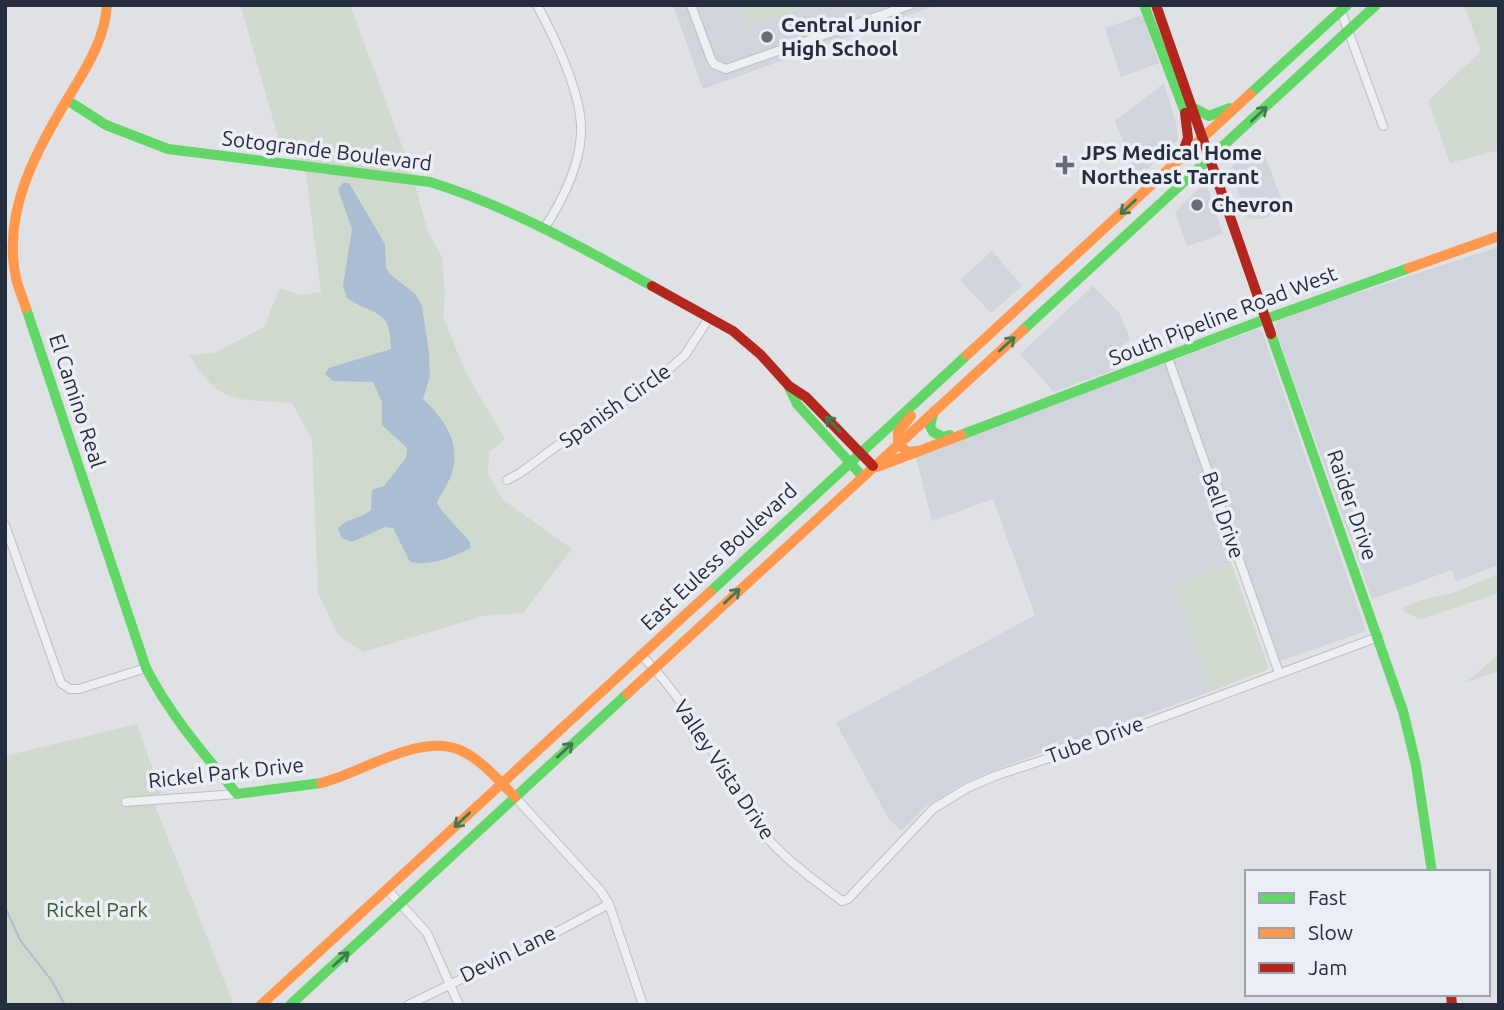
<svg xmlns="http://www.w3.org/2000/svg" width="1504" height="1010" viewBox="0 0 1504 1010" font-family="Ubuntu,sans-serif">
	<style>
		.built { fill: #d0d4db }
		.green { fill: #cfd9ce }
		.water { fill: #aabdd2 }
		.lines { fill: none; stroke-linecap: round; stroke-linejoin: round }
		.stream { stroke: #aabdd2; stroke-width: 2 }
		.street-casing { stroke: #bdbfc2; stroke-width: 10 }
		.street { stroke: #eeeff2; stroke-width: 8 }
		.fast { stroke: #63d668; stroke-width: 10 }
		.slow { stroke: #ff974d; stroke-width: 10 }
		.jam { stroke: #b3261e; stroke-width: 10 }
		.oneway { stroke: #417a51 }
		.poi-dot { fill: #666d79; stroke: #ebeff5; stroke-width: 2.5 }
		.labels { text-anchor: middle; stroke-width: 7; stroke-linejoin: round; paint-order: stroke }
		.poi-label { font-size: 21px; font-weight: bold; fill: #252e3f; stroke: #ebeff5; text-anchor: start }
		.street-label { font-size: 21px; fill: #252e3f; stroke: #ebeff5 }
		.park-label { font-size: 21px; fill: #395b31; stroke: #ebeff5 }
	</style>
	<rect width="100%" height="100%" fill="#dfe1e4"/>
	<g class="built">
		<polygon points="673,5 937,5 703,89"/>
		<polygon points="1142,15 1159,63 1121,77 1105,28"/>
		<polygon points="1164,83 1176,124 1178,140 1138,178 1115,121"/>
		<polygon points="1261,145 1286,211 1261,219 1247,218 1230,169 1238,160 1251,155 1249,149"/>
		<polygon points="1203,184 1208,189 1223,234 1187,246 1175,212"/>
		<polygon points="1499,247 1499,565 1456,581 1452,570 1372,599 1275,328 1276,325 1278,321 1314,307"/>
		<polygon points="992,251 1022,286 991,313 960,280"/>
		<polygon points="1093,286 1120,314 1130,340 1115,351 1118,368 1054,392 1020,354"/>
		<polygon points="1257,329 1262,331 1366,631 1280,661 1243,558 1173,586 1202,667 1203,680 1209,692 997,769 960,785 924,808 901,831 889,819 836,723 1035,615 993,499 932,521 916,457"/>
	</g>
	<g class="green">
		<path d="M 246,5 L 350,5 L 411,170 L 428,232 L 442,257 L 445,293 L 443,317 L 466,373 L 505,439 L 489,452 L 488,474 L 502,499 L 572,549 L 523,613 L 483,616 L 363,652 L 338,635 L 318,593 L 312,440 L 292,403 C 235,398 222,407 189,355 L 215,353 L 264,327 L 280,288 L 301,295 L 321,292 L 306,174 L 278,137 L 241,7 Z"/>
		<polygon points="739,5 812,5 747,28"/>
		<polygon points="1464,5 1499,5 1499,150 1450,163 1428,101 1481,51"/>
		<polygon points="1231,563 1268,666 1266,670 1209,692 1203,680 1202,667 1173,586"/>
		<path d="M 1499,574 L 1499,593 L 1421,619 L 1405,613 L 1403,608 C 1417,599 1434,598 1451,593 C 1468,588 1483,580 1499,574 Z"/>
		<polygon points="1499,654 1499,671 1465,683"/>
		<polygon points="137,724 161,793 153,801 234,1005 5,1005 5,756"/>
	</g>
	<path class="water" d="M 343,183 L 349,183 L 385,244 L 386,268 L 390,274 L 415,294 L 422,306 L 429,353 L 430,376 L 423,399 C 444,419 461,442 452,473 C 449,483 441,492 437,503 L 442,511 L 470,542 L 470,548 C 452,558 431,566 410,562 L 393,528 L 385,527 L 352,542 L 342,538 L 338,529 C 345,518 361,519 371,510 L 372,490 L 384,486 L 406,458 L 407,448 L 382,425 L 382,402 L 373,382 L 333,381 L 325,374 L 329,368 L 391,349 C 391,308 376,317 347,298 L 343,286 L 352,229 L 338,189 Z"/>
	<g class="lines">
		<polyline class="stream" points="5,907 20,940 52,981 65,1005"/>
		<defs>
			<g id="street">
				<path d="M 537,5 C 555,38 583,96 581,133 C 580,166 562,201 544,229"/>
				<polyline points="691,5 711,59 714,64 726,69 910,5"/>
				<polyline points="1341,11 1383,126"/>
				<polyline points="1168,358 1279,673"/>
				<polyline points="507,480 520,473 584,426 652,384 685,355 709,318"/>
				<polyline points="5,525 61,683 70,689 79,689 146,668"/>
				<path d="M 641,655 C 676,689 703,735 728,777 C 738,793 746,812 758,827 C 782,858 812,878 842,901 L 848,899 L 933,809 L 967,788 L 995,776 L 1085,746 L 1378,637"/>
				<polyline points="515,797 600,890 609,904 643,1005"/>
				<polyline points="126,802 237,794"/>
				<polyline points="387,889 427,933 459,1005"/>
				<polyline points="408,1005 540,941 609,904"/>
			</g>
		</defs>
		<use href="#street" class="street-casing"/>
		<use href="#street" class="street"/>
		<g class="fast">
			<polyline points="1144,5 1188,120"/>
			<polyline points="1250,94 1347,5"/>
			<path d="M 67,100 L 106,125 L 168,149 L 430,182 C 508,206 581,247 652,286"/>
			<polyline points="1192,107 1209,116 1230,108"/>
			<path d="M 26,308 L 146,668 C 170,715 204,754 237,794 L 321,783"/>
			<polyline points="1023,330 1376,5"/>
			<polyline points="1271,334 1403,711 1416,765 1432,872"/>
			<polyline points="789,387 797,404 862,476"/>
			<polyline points="934,411 930,426 933,432 943,437 950,435"/>
			<polyline points="961,435 1266,319 1409,268"/>
			<polyline points="710,592 967,355"/>
			<polyline points="290,1005 627,694"/>
		</g>
		<g class="slow">
			<polyline points="1409,268 1499,236"/>
			<path d="M 26,308 C 23,298 18,288 16,278 C 1,208 40,145 74,88 C 90,62 105,36 107,5"/>
			<polyline points="967,355 1250,94"/>
			<polyline points="911,416 898,432 898,443 907,452 919,451"/>
			<polyline points="877,467 961,435"/>
			<polyline points="627,694 1023,330"/>
			<path d="M 321,783 C 362,773 421,731 462,751 C 483,761 499,781 515,797"/>
			<polyline points="261,1005 710,592"/>
		</g>
		<g class="jam">
			<polyline points="1156,5 1271,334"/>
			<polyline points="1181,157 1188,138 1185,113"/>
			<polyline points="652,286 733,331 761,355 789,386 806,397 873,466"/>
			<polyline points="1451,994 1452,1005"/>
		</g>
	</g>
	<defs><path id="oneway-shaft" d="M-6 0H5M1.5-3L5.5 0L1.5 3" fill="none" stroke-width="1.6" stroke-linecap="round" stroke-linejoin="round" transform="scale(1.75)"/></defs>
	<g class="oneway">
		<use href="#oneway-shaft" transform="translate(1259 114) rotate(-43)"/>
		<use href="#oneway-shaft" transform="translate(1128 207) rotate(137)"/>
		<use href="#oneway-shaft" transform="translate(1007 344) rotate(-42)"/>
		<use href="#oneway-shaft" transform="translate(833 424) rotate(-134)"/>
		<use href="#oneway-shaft" transform="translate(732 596) rotate(-43)"/>
		<use href="#oneway-shaft" transform="translate(565 750) rotate(-43)"/>
		<use href="#oneway-shaft" transform="translate(462 820) rotate(137)"/>
		<use href="#oneway-shaft" transform="translate(341 959) rotate(-42)"/>
	</g>
	<g class="poi-dot">
		<circle cx="767" cy="37" r="7"/>
		<path d="M1061.5 154.5h7v7h7v7h-7v7h-7v-7h-7v-7h7z"/>
		<circle cx="1197" cy="205" r="7"/>
	</g>
	<g class="labels">
		<g class="poi-label">
			<text x="781" y="32">Central Junior<tspan x="781" dy="24">High School</tspan></text>
			<text x="1081" y="160">JPS Medical Home<tspan x="1081" dy="24">Northeast Tarrant</tspan></text>
			<text x="1211" y="212">Chevron</text>
		</g>
		<g class="street-label">
			<text transform="translate(327 151) rotate(7)" y="7">Sotogrande Boulevard</text>
			<text transform="translate(1223 316) rotate(-21)" y="7">South Pipeline Road West</text>
			<text transform="translate(77 401) rotate(72)" y="7">El Camino Real</text>
			<text transform="translate(615 406) rotate(-35)" y="7">Spanish Circle</text>
			<text transform="translate(1352 505) rotate(71)" y="7">Raider Drive</text>
			<text transform="translate(1223 515) rotate(71)" y="7">Bell Drive</text>
			<text transform="translate(719 557) rotate(-43)" y="7">East Euless Boulevard</text>
			<text transform="translate(1095 740) rotate(-20)" y="7">Tube Drive</text>
			<text transform="translate(724 770) rotate(56)" y="7">Valley Vista Drive</text>
			<text transform="translate(226 773) rotate(-6)" y="7">Rickel Park Drive</text>
			<text transform="translate(508 954) rotate(-26)" y="7">Devin Lane</text>
		</g>
		<g class="park-label">
			<text x="97" y="917">Rickel Park</text>
		</g>
	</g>
	<rect width="1504" height="1010" fill="none" stroke="#252e3f" stroke-width="14"/>
	<rect x="1245" y="870" width="245" height="126" fill="#ebeff5" stroke="#9ca2ac" stroke-width="2"/>
	<rect x="1259" y="893" width="35" height="10" fill="#63d668" stroke="#9ca2ac" stroke-width="2"/>
	<text x="1308" y="905" font-size="21" fill="#252e3f">Fast</text>
	<rect x="1259" y="928" width="35" height="10" fill="#ff974d" stroke="#9ca2ac" stroke-width="2"/>
	<text x="1308" y="940" font-size="21" fill="#252e3f">Slow</text>
	<rect x="1259" y="963" width="35" height="10" fill="#b3261e" stroke="#9ca2ac" stroke-width="2"/>
	<text x="1308" y="975" font-size="21" fill="#252e3f">Jam</text>
</svg>
